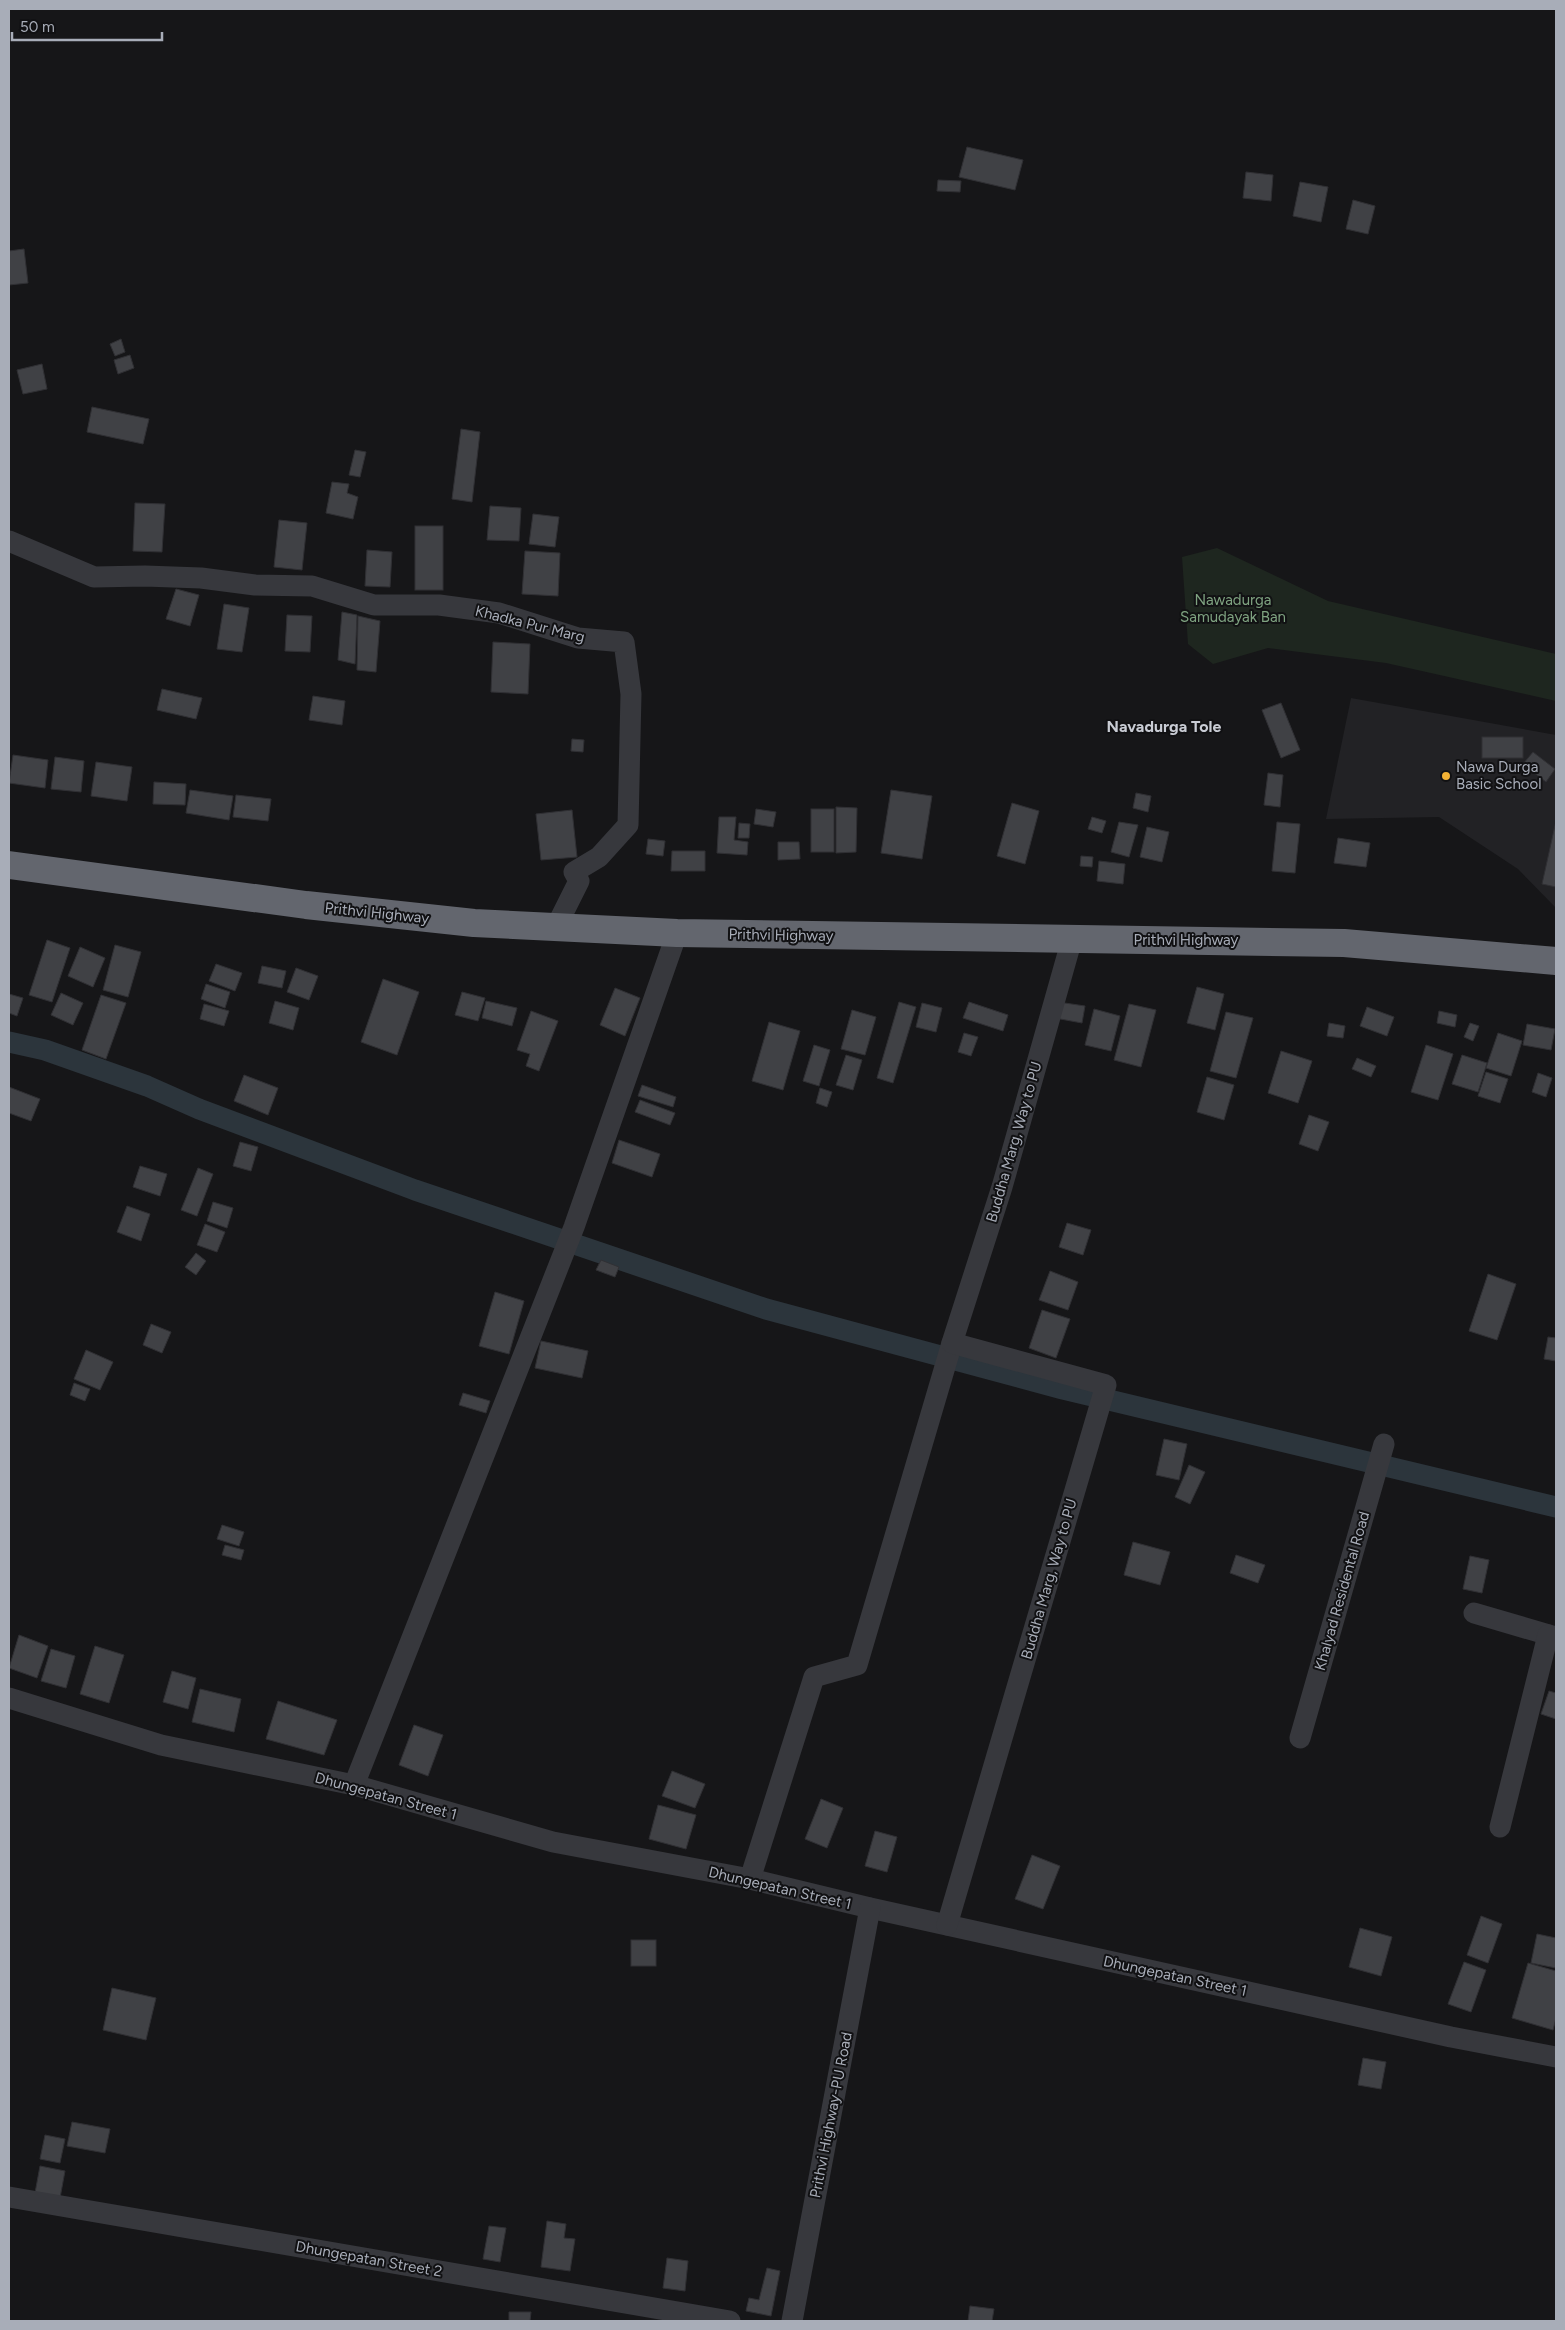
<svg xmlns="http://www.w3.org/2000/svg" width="1565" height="2330" viewBox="0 0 1565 2330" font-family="Figtree,sans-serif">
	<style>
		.built { fill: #222225 }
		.green { fill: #1e261f }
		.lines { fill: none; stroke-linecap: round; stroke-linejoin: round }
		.canal { stroke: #2c353c; stroke-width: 21 }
		.building { fill: #404145; stroke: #303034 }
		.minor { stroke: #37383d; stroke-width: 21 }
		.highway { stroke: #63666e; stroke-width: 28 }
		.poi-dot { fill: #f2b134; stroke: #111113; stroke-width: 2 }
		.labels { text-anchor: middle; stroke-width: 4; stroke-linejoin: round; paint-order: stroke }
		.park-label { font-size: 15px; fill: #7fa381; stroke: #111113 }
		.street-label { font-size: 15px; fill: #a8adb8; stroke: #111113 }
		.poi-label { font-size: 15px; fill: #a8adb8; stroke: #111113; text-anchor: start }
		.neighbourhood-label { font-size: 16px; font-weight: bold; fill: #c9ccd4; stroke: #111113 }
	</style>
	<rect width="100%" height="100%" fill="#161618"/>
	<polygon class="built" points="1351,698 1556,735 1556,908 1518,869 1439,817 1326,819"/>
	<polygon class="green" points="1217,548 1328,601 1556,654 1556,701 1386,663 1268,648 1213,664 1188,644 1182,557"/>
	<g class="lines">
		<polyline class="canal" points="9,1042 45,1050 147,1086 199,1109 415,1190 766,1309 1063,1389 1556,1507"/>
	</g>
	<g class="building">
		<polygon points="967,147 1023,160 1015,190 959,177"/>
		<polygon points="1246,172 1273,175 1271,201 1243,198"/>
		<polygon points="938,180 961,181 960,192 937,191"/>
		<polygon points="1300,182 1328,187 1321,222 1293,216"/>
		<polygon points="1353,200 1375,206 1368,234 1346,229"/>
		<polygon points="24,249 28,283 9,285 9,251"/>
		<polygon points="121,339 125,352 115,356 110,344"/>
		<polygon points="130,355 134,368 118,374 114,360"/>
		<polygon points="42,364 47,389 23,394 17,370"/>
		<polygon points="92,407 149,419 143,444 87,432"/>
		<polygon points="461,429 480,432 472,502 452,499"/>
		<polygon points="355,450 366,452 360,477 349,475"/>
		<polygon points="332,482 349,484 347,493 358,497 353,519 326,513"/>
		<polygon points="135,503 165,504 162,552 133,551"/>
		<polygon points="490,506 521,508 519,541 487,540"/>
		<polygon points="533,514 559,517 555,547 529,544"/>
		<polygon points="279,520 307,523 302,570 274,567"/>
		<rect x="415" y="526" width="28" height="64"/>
		<polygon points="367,550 392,552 390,587 365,586"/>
		<polygon points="525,551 560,553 558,596 522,594"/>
		<polygon points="176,589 199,595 190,626 166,619"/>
		<polygon points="224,604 249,608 242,652 217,649"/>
		<polygon points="342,612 357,615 355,664 338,660"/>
		<polygon points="287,615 312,616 310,652 285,651"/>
		<polygon points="358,616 380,621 376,672 357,670"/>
		<polygon points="493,642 530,644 528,694 491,692"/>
		<polygon points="162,689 202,698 196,719 157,710"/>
		<polygon points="313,696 345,701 342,725 309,720"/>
		<polygon points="1281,703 1300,750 1281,758 1262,710"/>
		<rect x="1482" y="737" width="41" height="21"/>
		<polygon points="572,739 584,740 583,752 571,751"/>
		<polygon points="1533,752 1555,769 1546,782 1523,764"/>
		<polygon points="13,755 48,760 45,788 9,783"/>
		<polygon points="55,757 84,761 81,792 51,789"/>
		<polygon points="96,762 132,767 127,801 91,796"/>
		<polygon points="1268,773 1283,775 1280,807 1264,805"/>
		<polygon points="154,782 186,784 185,805 153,804"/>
		<polygon points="190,790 233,796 229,820 186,813"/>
		<polygon points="891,790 932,796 922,859 881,853"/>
		<polygon points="1136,793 1151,796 1148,812 1133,808"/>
		<polygon points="236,795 271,799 268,821 233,817"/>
		<polygon points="1012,803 1039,811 1025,864 997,856"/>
		<polygon points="836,807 857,808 856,852 836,853"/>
		<polygon points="756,809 776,812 773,827 754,824"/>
		<rect x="811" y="809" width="23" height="43"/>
		<polygon points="572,810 577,857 541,860 536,814"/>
		<polygon points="719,817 736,817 734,840 748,842 747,855 717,853"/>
		<polygon points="1092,817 1106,821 1102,833 1088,829"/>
		<polygon points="1556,821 1556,887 1542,884"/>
		<polygon points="1119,822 1138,825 1129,857 1111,852"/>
		<polygon points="1277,822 1300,824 1295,873 1272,871"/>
		<polygon points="739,823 750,824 749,838 738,838"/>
		<polygon points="1147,827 1169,832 1162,862 1140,857"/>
		<polygon points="1338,838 1370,843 1366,867 1334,863"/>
		<polygon points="648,839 665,841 663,856 646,854"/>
		<polygon points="778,842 799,842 800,859 778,860"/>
		<polygon points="672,851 705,851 705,871 671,871"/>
		<polygon points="1081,856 1093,857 1092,867 1080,866"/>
		<polygon points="1099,861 1125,864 1123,884 1097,881"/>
		<polygon points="47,940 70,948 52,1002 29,995"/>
		<polygon points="115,945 141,952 128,997 103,990"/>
		<polygon points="80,947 105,958 93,987 68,976"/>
		<polygon points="216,964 242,973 235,991 209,981"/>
		<polygon points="262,966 286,971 282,988 258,983"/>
		<polygon points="296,968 318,976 309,1000 287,992"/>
		<polygon points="383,979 419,992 397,1055 361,1042"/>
		<polygon points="206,984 230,992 225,1008 201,999"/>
		<polygon points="1197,987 1224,994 1215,1030 1187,1023"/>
		<polygon points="615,988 640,998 625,1036 600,1025"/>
		<polygon points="462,992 485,998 478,1021 455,1015"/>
		<polygon points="61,993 83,1003 73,1025 51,1015"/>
		<polygon points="9,994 23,998 17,1016 9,1013"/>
		<polygon points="101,995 126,1003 106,1059 82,1050"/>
		<polygon points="275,1001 299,1008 293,1030 269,1023"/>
		<polygon points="486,1001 517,1008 512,1026 482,1018"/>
		<polygon points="899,1002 916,1007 893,1083 877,1078"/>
		<polygon points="969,1002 1008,1015 1003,1031 963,1018"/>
		<polygon points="1058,1002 1085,1006 1082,1023 1055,1018"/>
		<polygon points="922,1003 942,1008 936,1032 916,1027"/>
		<polygon points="204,1004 229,1011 224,1026 200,1019"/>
		<polygon points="1129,1004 1156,1010 1141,1067 1114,1060"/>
		<polygon points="1367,1007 1394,1017 1387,1036 1360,1026"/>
		<polygon points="1094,1009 1120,1016 1111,1051 1085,1045"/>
		<polygon points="852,1010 876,1017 865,1055 841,1049"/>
		<polygon points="531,1011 558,1021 539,1071 526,1066 530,1054 517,1050"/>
		<polygon points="1439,1011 1457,1015 1455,1027 1437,1023"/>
		<polygon points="1226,1012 1253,1018 1236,1078 1210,1071"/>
		<polygon points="769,1022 800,1031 783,1090 752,1081"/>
		<polygon points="1329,1023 1345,1026 1343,1038 1327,1036"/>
		<polygon points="1470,1023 1479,1026 1473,1041 1464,1037"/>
		<polygon points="1527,1024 1555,1029 1551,1050 1523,1045"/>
		<polygon points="964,1033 978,1037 971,1056 958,1052"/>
		<polygon points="1498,1033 1522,1041 1511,1076 1486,1068"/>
		<polygon points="814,1045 830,1050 819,1086 803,1081"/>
		<polygon points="1426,1045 1453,1054 1438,1100 1411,1092"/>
		<polygon points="1281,1051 1312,1061 1298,1103 1268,1093"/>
		<polygon points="846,1055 862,1060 853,1090 836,1085"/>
		<polygon points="1462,1055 1487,1063 1478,1092 1452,1084"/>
		<polygon points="1357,1058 1376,1066 1371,1077 1352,1069"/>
		<polygon points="1486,1072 1508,1079 1500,1103 1478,1096"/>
		<polygon points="1538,1073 1552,1078 1546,1097 1532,1092"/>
		<polygon points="244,1075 278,1088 268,1115 234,1101"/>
		<polygon points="1207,1077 1234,1085 1224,1120 1197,1112"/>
		<polygon points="642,1085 676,1097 673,1107 638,1096"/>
		<polygon points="9,1087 40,1099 31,1121 9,1113"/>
		<polygon points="820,1088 832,1092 827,1107 816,1103"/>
		<polygon points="640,1100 675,1113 670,1125 635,1112"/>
		<polygon points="1309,1115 1329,1122 1318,1151 1299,1144"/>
		<polygon points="619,1140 660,1154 652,1177 612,1163"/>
		<polygon points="240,1142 258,1147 251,1171 233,1166"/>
		<polygon points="140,1166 167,1174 160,1196 133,1187"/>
		<polygon points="198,1168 213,1174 197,1216 181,1210"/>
		<polygon points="213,1202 233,1208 227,1228 207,1221"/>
		<polygon points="127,1206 150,1214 141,1241 117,1232"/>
		<polygon points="1067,1223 1091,1230 1083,1255 1059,1247"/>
		<polygon points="205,1224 225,1232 217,1252 197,1245"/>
		<polygon points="196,1253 206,1261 196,1275 185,1267"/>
		<polygon points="601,1260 619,1267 615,1277 596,1270"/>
		<polygon points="1050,1271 1078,1282 1068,1310 1039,1300"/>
		<polygon points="1488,1274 1516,1284 1497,1340 1469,1331"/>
		<polygon points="495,1292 524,1301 509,1354 479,1346"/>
		<polygon points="1042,1310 1070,1319 1056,1358 1029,1348"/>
		<polygon points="151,1324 171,1332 162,1353 143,1345"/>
		<polygon points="1548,1337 1556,1338 1556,1361 1544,1359"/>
		<polygon points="541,1341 588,1351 582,1378 535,1368"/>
		<polygon points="86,1350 113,1362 100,1390 74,1379"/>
		<polygon points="74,1383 90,1389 85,1401 70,1395"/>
		<polygon points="463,1393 490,1401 486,1413 459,1405"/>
		<polygon points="1164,1439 1187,1444 1179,1480 1156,1475"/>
		<polygon points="1189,1465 1205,1472 1190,1504 1175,1497"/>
		<polygon points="222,1525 244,1532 239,1546 217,1539"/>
		<polygon points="1133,1542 1170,1552 1160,1585 1124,1575"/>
		<polygon points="225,1545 244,1550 241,1560 222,1555"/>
		<polygon points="1236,1555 1265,1565 1258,1583 1230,1573"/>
		<polygon points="1470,1556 1489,1560 1482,1593 1463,1589"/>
		<polygon points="19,1635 48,1646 37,1678 9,1668"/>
		<polygon points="95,1646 124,1655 109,1703 80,1694"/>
		<polygon points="51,1649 75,1656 66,1688 41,1681"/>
		<polygon points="172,1671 196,1678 188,1709 163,1702"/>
		<polygon points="200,1689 241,1699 234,1732 192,1722"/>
		<polygon points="1549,1691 1556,1693 1556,1719 1541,1714"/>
		<polygon points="278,1701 337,1720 324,1755 266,1739"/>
		<polygon points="414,1725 443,1735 428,1776 399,1765"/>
		<polygon points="672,1771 705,1784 695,1808 662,1796"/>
		<polygon points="821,1799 843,1808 827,1848 805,1839"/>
		<polygon points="658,1805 696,1815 686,1849 649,1839"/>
		<polygon points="875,1831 897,1837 887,1872 865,1866"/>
		<polygon points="1032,1855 1060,1866 1043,1909 1015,1899"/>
		<polygon points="1481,1916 1502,1924 1488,1963 1467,1955"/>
		<polygon points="1360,1928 1392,1937 1381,1976 1349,1967"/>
		<polygon points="1537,1934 1556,1938 1556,1968 1531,1963"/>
		<rect x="631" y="1940" width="25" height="26"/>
		<polygon points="1464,1962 1486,1970 1471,2012 1448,2004"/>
		<polygon points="1528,1963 1556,1971 1556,2018 1553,2030 1512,2018"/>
		<polygon points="112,1988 156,1998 146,2040 103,2030"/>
		<polygon points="1363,2058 1386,2062 1381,2089 1358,2085"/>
		<polygon points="72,2122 110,2129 105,2153 67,2146"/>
		<polygon points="45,2135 65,2139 60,2163 40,2159"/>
		<polygon points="40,2166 65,2171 60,2198 35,2193"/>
		<polygon points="547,2221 566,2224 564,2238 575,2239 570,2271 541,2267"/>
		<polygon points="489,2226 506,2228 500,2262 483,2259"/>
		<polygon points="667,2258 688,2261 685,2291 663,2288"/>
		<polygon points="767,2268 780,2271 771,2316 746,2311 749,2298 759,2300"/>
		<polygon points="970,2306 994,2309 992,2321 968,2321"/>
		<polygon points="509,2312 531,2312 530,2321 509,2321"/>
	</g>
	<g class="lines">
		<g class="minor">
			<polyline points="9,541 94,577 145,576 201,578 255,585 312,586 374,605 439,605 499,613 578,638 624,642 631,694 628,825 599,857 574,872 579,881 556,927"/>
			<polyline points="1474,1613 1556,1637"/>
			<polyline points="9,1698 161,1745 354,1785 553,1842 750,1879 870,1908 1451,2037 1556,2057"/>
			<polyline points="1300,1738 1384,1444"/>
			<polyline points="354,1785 574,1227 677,933"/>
			<polyline points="1500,1827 1548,1635"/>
			<polyline points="750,1879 814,1677 857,1665 952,1343"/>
			<polyline points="947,1925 1106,1385 952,1343 1002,1187 1072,939"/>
			<polyline points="9,2197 730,2321"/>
			<polyline points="792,2321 870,1908"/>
		</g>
		<polyline class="highway" points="9,865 306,905 474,923 677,933 1344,943 1556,961"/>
	</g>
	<circle class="poi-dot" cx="1446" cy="776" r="5"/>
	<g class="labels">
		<g class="park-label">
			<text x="1233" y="605">Nawadurga<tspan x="1233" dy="17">Samudayak Ban</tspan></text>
		</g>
		<g class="street-label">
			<text transform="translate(530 624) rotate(14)" y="5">Khadka Pur Marg</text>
			<text transform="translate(377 913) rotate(6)" y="5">Prithvi Highway</text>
			<text transform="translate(781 935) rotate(1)" y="5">Prithvi Highway</text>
			<text x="1186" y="945">Prithvi Highway</text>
			<text transform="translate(1014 1142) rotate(-74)" y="5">Buddha Marg, Way to PU</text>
			<text transform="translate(1049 1579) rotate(-74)" y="5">Buddha Marg, Way to PU</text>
			<text transform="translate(1342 1591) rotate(-74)" y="5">Khalyad Residental Road</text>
			<text transform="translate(386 1796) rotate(15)" y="5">Dhungepatan Street 1</text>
			<text transform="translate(780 1888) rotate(13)" y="5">Dhungepatan Street 1</text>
			<text transform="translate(1175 1976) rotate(12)" y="5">Dhungepatan Street 1</text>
			<text transform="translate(831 2115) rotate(-79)" y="5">Prithvi Highway-PU Road</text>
			<text transform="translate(369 2259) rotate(10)" y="5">Dhungepatan Street 2</text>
		</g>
		<g class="poi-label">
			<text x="1456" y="772">Nawa Durga<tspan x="1456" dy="17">Basic School</tspan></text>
		</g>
		<g class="neighbourhood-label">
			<text x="1164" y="732">Navadurga Tole</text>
		</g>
	</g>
	<rect width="1565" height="2330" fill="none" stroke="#a8adb8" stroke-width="20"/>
	<path d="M12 32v8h150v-8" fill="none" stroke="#a8adb8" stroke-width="2.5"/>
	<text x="20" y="32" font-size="15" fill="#a8adb8" stroke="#111113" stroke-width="4" paint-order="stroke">50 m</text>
</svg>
